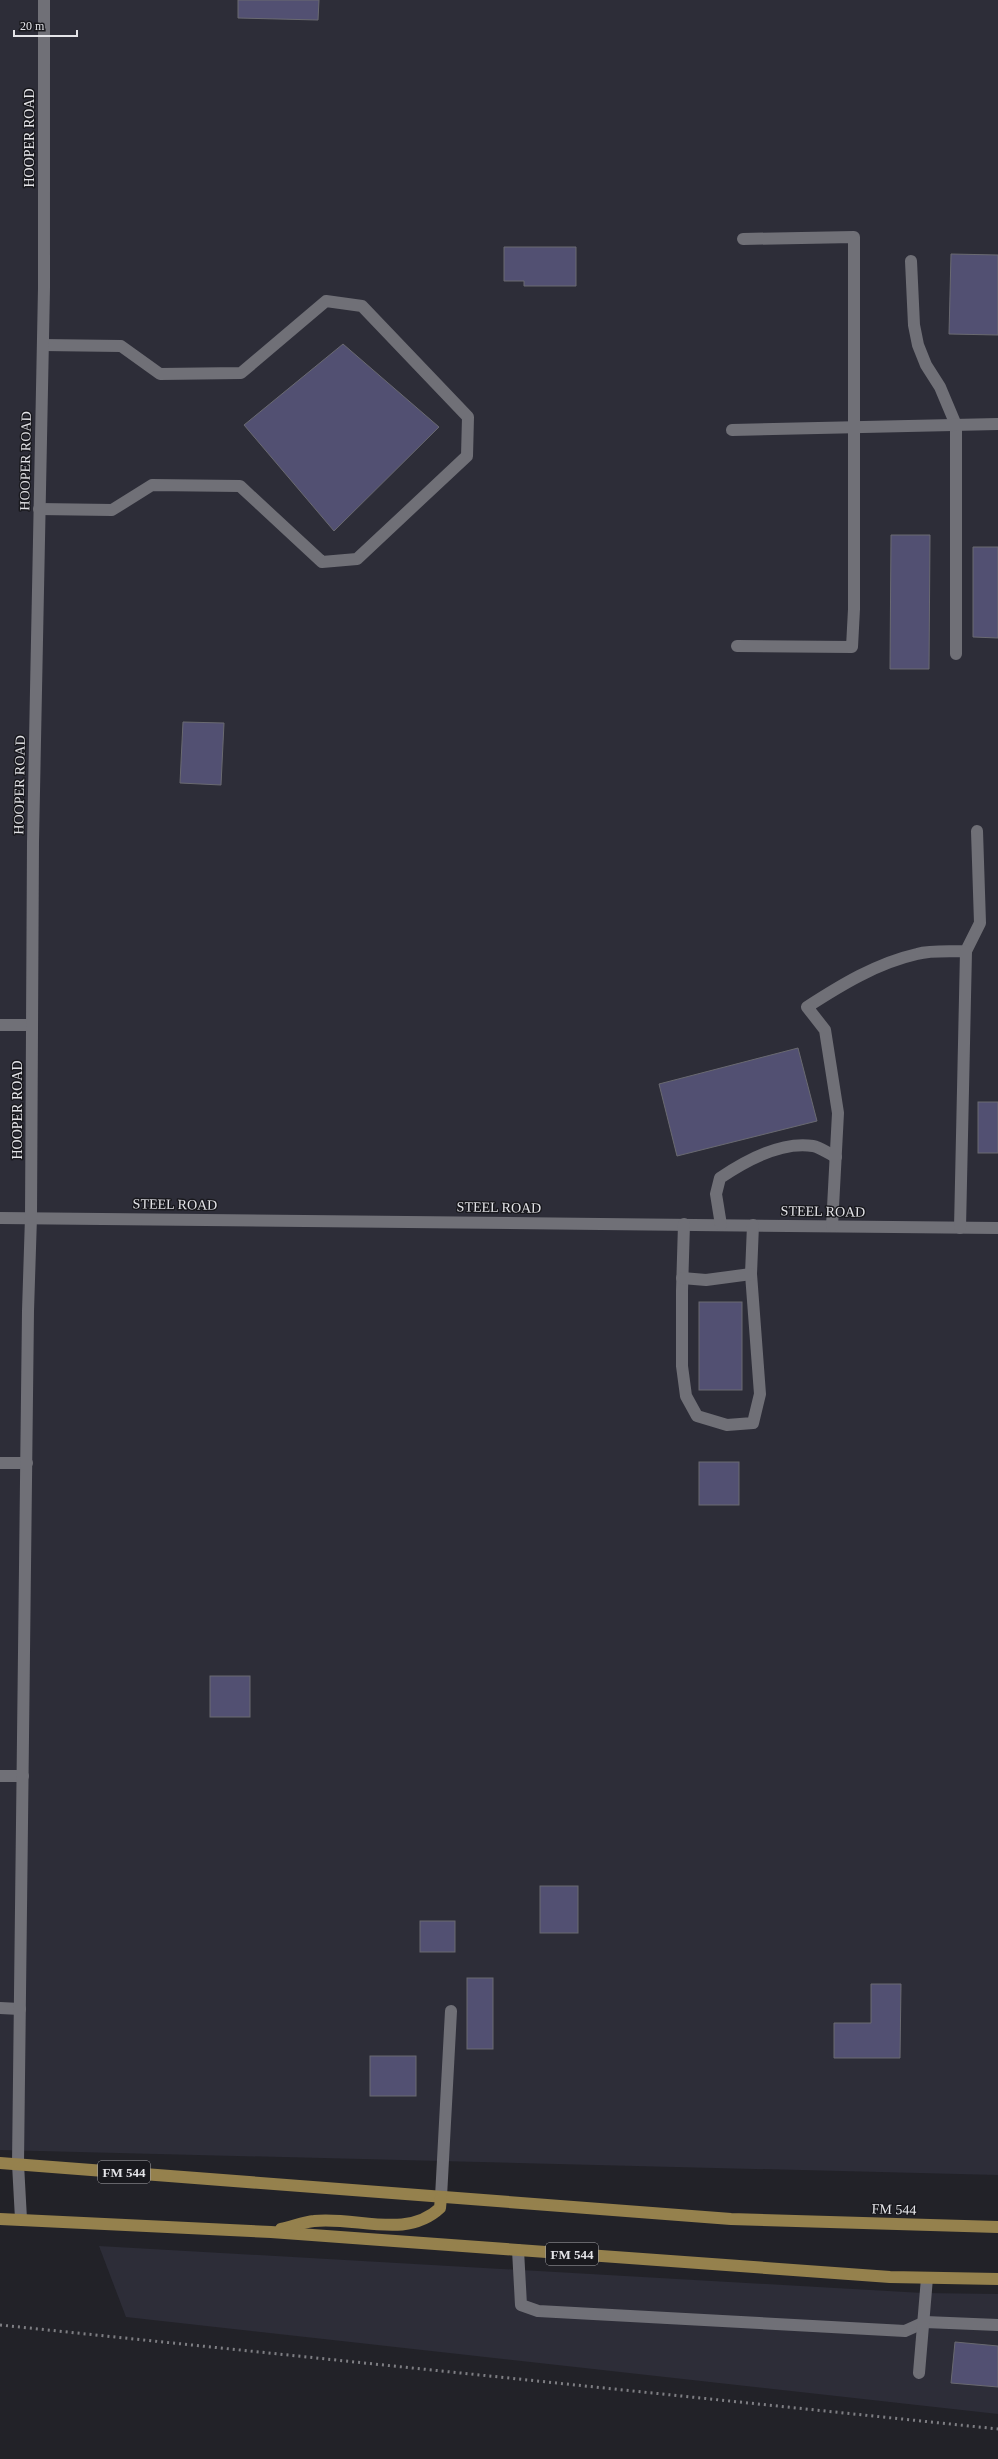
<svg xmlns="http://www.w3.org/2000/svg" width="998" height="2459" viewBox="0 0 998 2459" font-family="'Times New Roman',serif">
	<style>
		.built { fill: #2d2d38 }
		.building { fill: #525072; stroke: #6a6a71 }
		.lines { fill: none; stroke-linecap: round; stroke-linejoin: round }
		.minor { stroke: #707077; stroke-width: 12 }
		.major { stroke: #95814d; stroke-width: 12 }
		.rail { stroke: #7e7e83; stroke-width: 3; stroke-dasharray: 2 4; stroke-linecap: butt }
		.labels { text-anchor: middle; stroke-width: 3; stroke-linejoin: round; paint-order: stroke }
		.shield { fill: #19191e; stroke: #a7a7ab; stroke-width: 1 }
		.shield-label { font-size: 13px; font-weight: bold; fill: #e4e4e8 }
		.street-label { font-size: 14px; fill: #e4e4e8; stroke: #19191e }
	</style>
	<rect width="100%" height="100%" fill="#222228"/>
	<g class="built">
		<polygon points="0,0 998,0 998,2175 0,2150"/>
		<polygon points="99,2246 923,2293 998,2294 998,2414 126,2317"/>
	</g>
	<g class="building">
		<polygon points="238,0 319,0 318,20 238,18"/>
		<polygon points="504,247 576,247 576,286 524,286 524,281 504,281"/>
		<polygon points="951,254 998,255 998,335 949,334"/>
		<polygon points="343,344 439,427 334,531 244,425"/>
		<polygon points="891,535 930,535 929,669 890,669"/>
		<polygon points="973,547 998,547 998,638 973,637"/>
		<polygon points="183,722 224,723 221,785 180,783"/>
		<polygon points="798,1048 817,1121 677,1156 659,1084"/>
		<rect x="978" y="1102" width="20" height="51"/>
		<rect x="699" y="1302" width="43" height="88"/>
		<rect x="699" y="1462" width="40" height="43"/>
		<rect x="210" y="1676" width="40" height="41"/>
		<rect x="540" y="1886" width="38" height="47"/>
		<rect x="420" y="1921" width="35" height="31"/>
		<rect x="467" y="1978" width="26" height="71"/>
		<polygon points="871,1984 901,1984 900,2058 834,2058 834,2023 871,2023"/>
		<rect x="370" y="2056" width="46" height="40"/>
		<polygon points="955,2342 998,2346 998,2387 951,2383"/>
	</g>
	<g class="lines">
		<g class="minor">
			<polyline points="911,261 914,325 918,345 926,365 940,387 956,425 956,654"/>
			<polyline points="732,430 998,424"/>
			<polyline points="39,509 112,510 152,485 240,486 322,562 357,559 467,456 468,417 362,306 326,301 241,373 160,374 121,346 43,345"/>
			<polyline points="737,646 852,647 854,609 854,237 743,239"/>
			<polyline points="0,1025 32,1025"/>
			<polyline points="0,1218 998,1228"/>
			<polyline points="684,1224 682,1291 682,1366 686,1396 697,1416 727,1425 753,1423 760,1394 751,1274 753,1225"/>
			<path d="M 721,1225 L 716,1194 L 720,1178 C 745,1161 782,1141 813,1146 C 820,1147 829,1154 836,1157"/>
			<path d="M 832,1226 L 838,1113 L 825,1030 L 807,1007 C 841,985 877,963 917,954 C 932,950 950,952 966,951 L 980,923 L 977,831"/>
			<polyline points="960,1228 966,951"/>
			<polyline points="682,1278 706,1280 751,1274"/>
			<polyline points="0,1463 27,1463"/>
			<polyline points="0,1776 23,1776"/>
			<polyline points="0,2008 20,2009"/>
			<polyline points="441,2197 451,2011"/>
			<polyline points="21,2219 18,2164 28,1311 31,1217 33,842 44,288 44,0"/>
			<polyline points="518,2250 521,2305 538,2311 905,2331 925,2322 998,2325"/>
			<polyline points="919,2373 927,2278"/>
		</g>
		<g class="major">
			<polyline points="0,2163 731,2219 998,2227"/>
			<polyline points="0,2219 271,2232 890,2277 998,2279"/>
			<path d="M 281,2229 C 292,2227 303,2222 314,2221 C 356,2216 406,2240 440,2208 L 441,2197"/>
		</g>
		<polyline class="rail" points="0,2325 998,2429"/>
	</g>
	<g class="labels">
		<g class="shield">
			<rect x="98" y="2161" width="52" height="22" rx="3"/>
			<rect x="546" y="2243" width="52" height="22" rx="3"/>
		</g>
		<g class="shield-label">
			<text x="124" y="2177">FM 544</text>
			<text x="572" y="2259">FM 544</text>
		</g>
		<g class="street-label">
			<text transform="translate(29 138) rotate(-90)" y="5">HOOPER ROAD</text>
			<text transform="translate(25 461) rotate(-89)" y="5">HOOPER ROAD</text>
			<text transform="translate(19 785) rotate(-89)" y="5">HOOPER ROAD</text>
			<text transform="translate(17 1110) rotate(-90)" y="5">HOOPER ROAD</text>
			<text transform="translate(175 1204) rotate(1)" y="5">STEEL ROAD</text>
			<text transform="translate(499 1207) rotate(1)" y="5">STEEL ROAD</text>
			<text transform="translate(823 1211) rotate(1)" y="5">STEEL ROAD</text>
			<text transform="translate(894 2209) rotate(2)" y="5">FM 544</text>
		</g>
	</g>
	<path d="M14 30v6h63v-6" fill="none" stroke="#e4e4e8" stroke-width="2"/>
	<text x="20" y="30" font-size="12" fill="#e4e4e8" stroke="#19191e" stroke-width="3" paint-order="stroke">20 m</text>
</svg>
